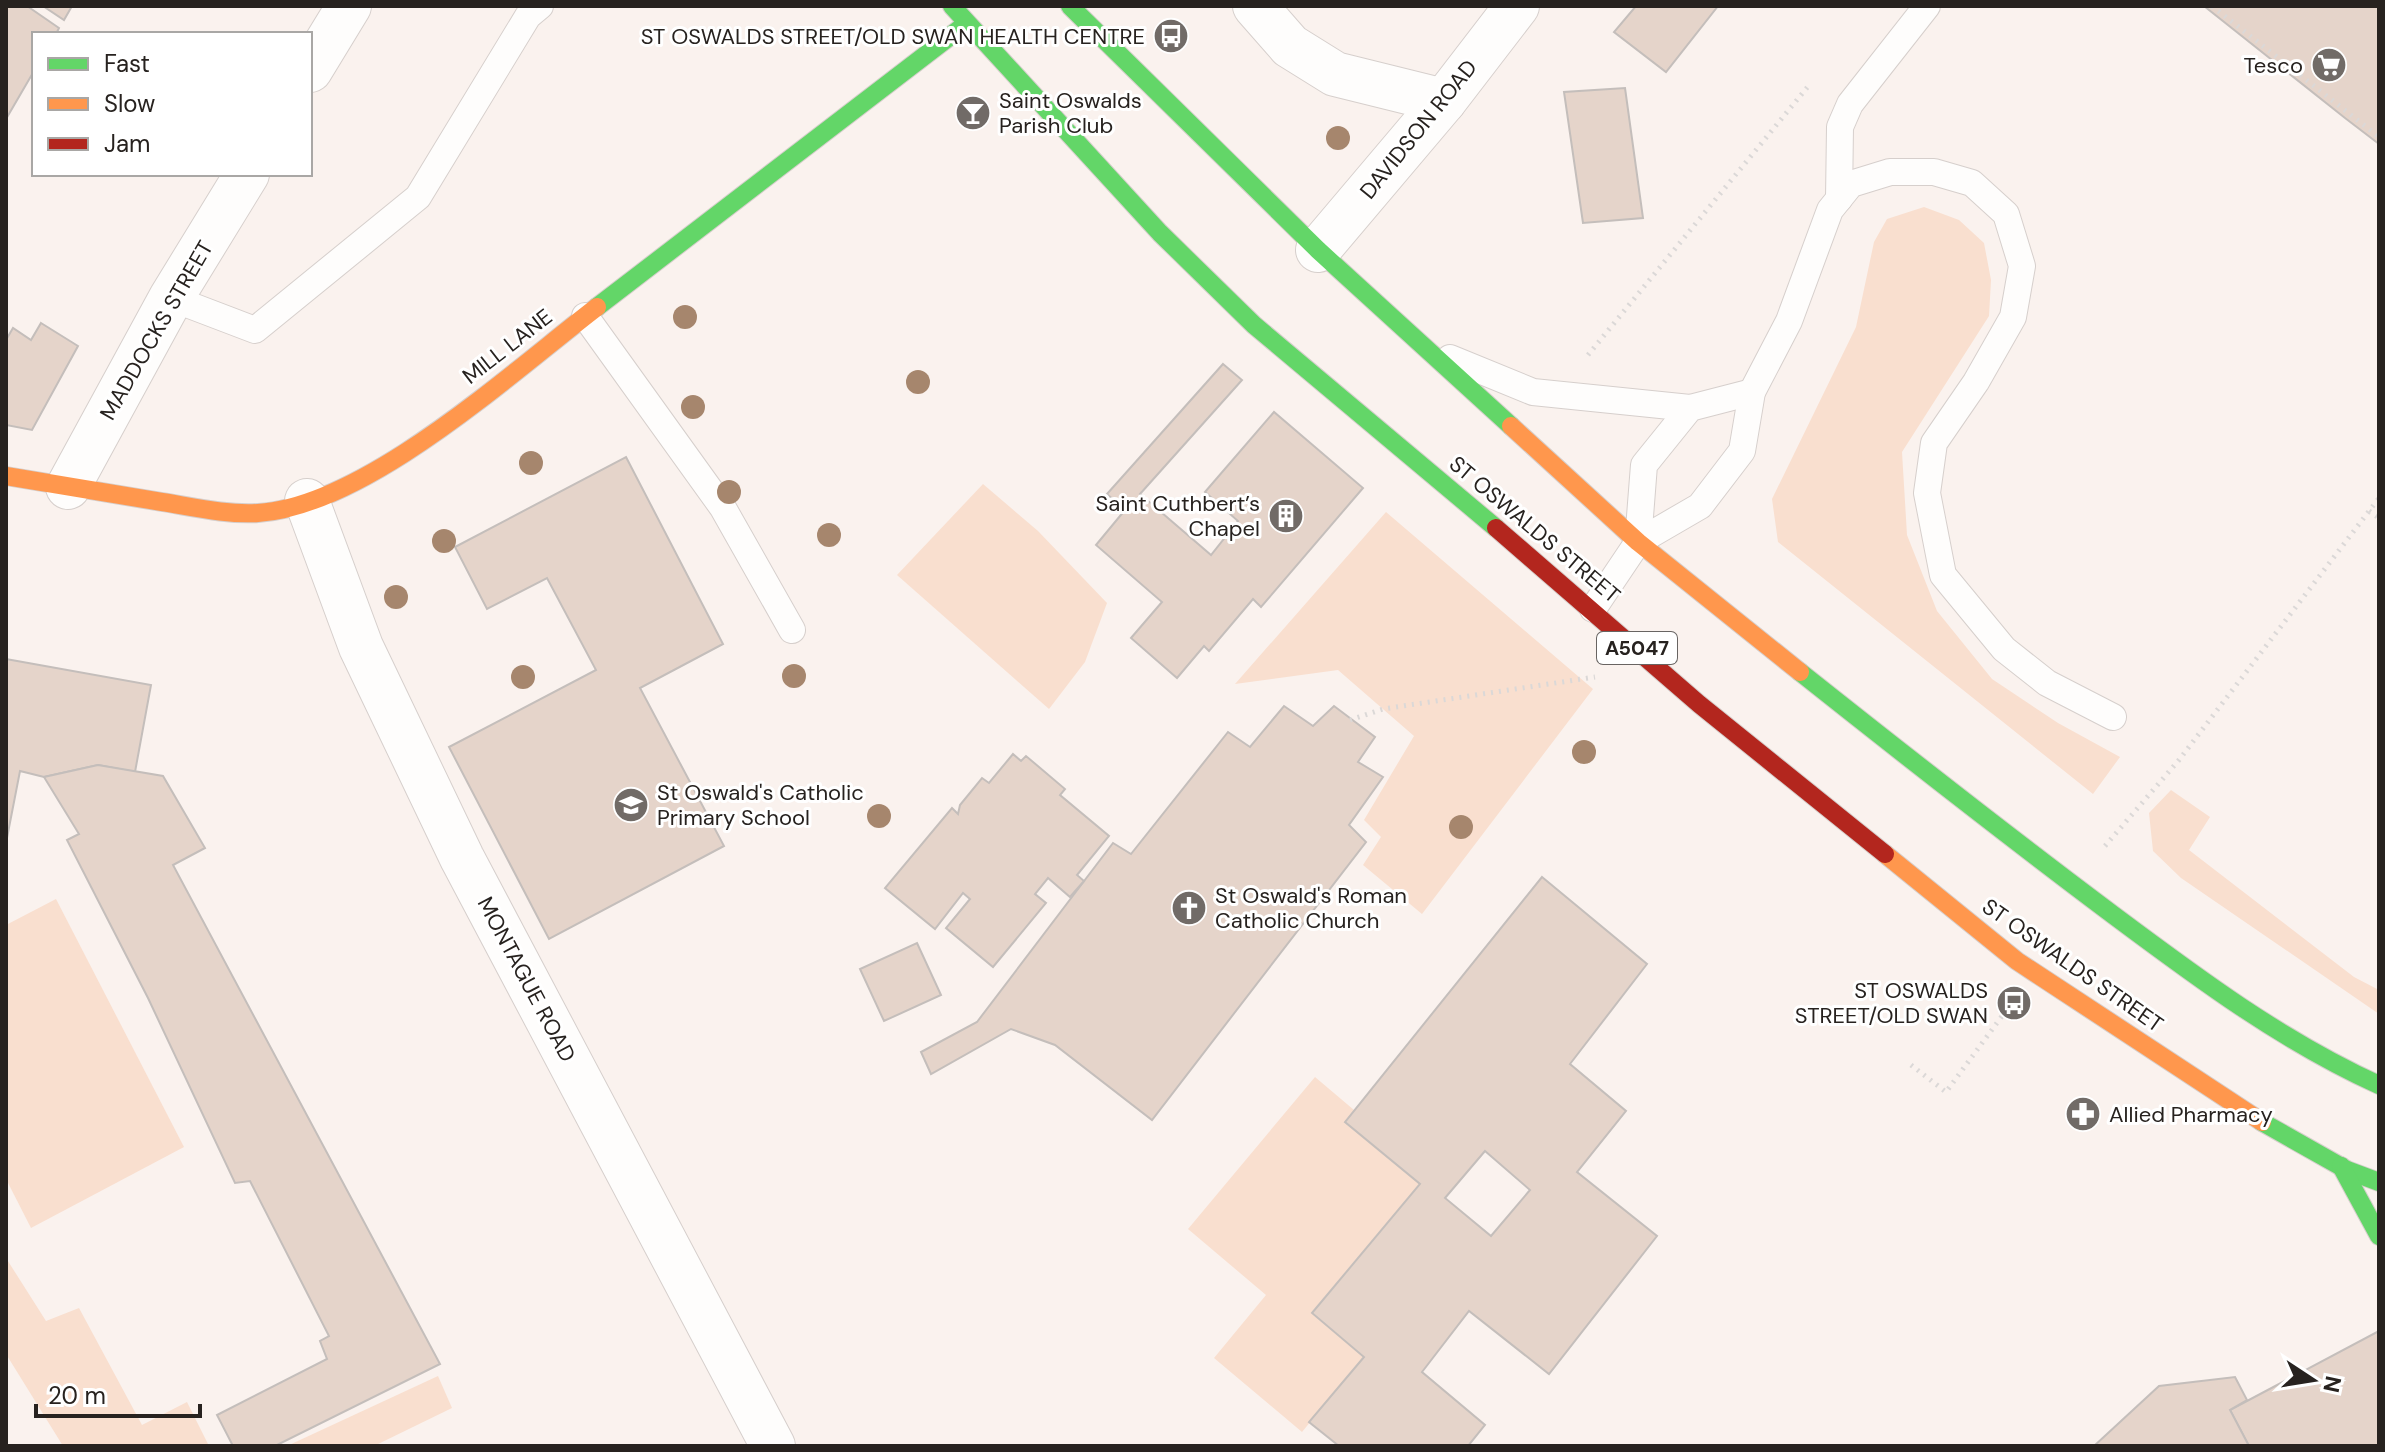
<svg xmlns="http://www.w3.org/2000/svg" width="2385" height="1452" viewBox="0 0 2385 1452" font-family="'DM Sans',sans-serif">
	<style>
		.green { fill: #f9dfcf }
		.building { fill: #e5d4ca; stroke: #c4bebb; stroke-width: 2; fill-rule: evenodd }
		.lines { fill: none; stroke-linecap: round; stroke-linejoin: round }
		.lane-casing { stroke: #d6cfcc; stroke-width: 28 }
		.street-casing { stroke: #d6cfcc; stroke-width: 46 }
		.fast-casing { stroke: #d6cfcc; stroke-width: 20 }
		.slow-casing { stroke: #d6cfcc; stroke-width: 20 }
		.jam-casing { stroke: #d6cfcc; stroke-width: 20 }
		.path { stroke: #dbd8d7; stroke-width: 5; stroke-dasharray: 2 6; stroke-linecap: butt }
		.lane { stroke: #fefdfc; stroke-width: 26 }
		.street { stroke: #fefdfc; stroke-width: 44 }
		.fast { stroke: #63d668; stroke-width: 18 }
		.slow { stroke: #ff974d; stroke-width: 18 }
		.jam { stroke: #b3261e; stroke-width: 18 }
		.tree { fill: #a6866d }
		.labels { text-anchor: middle; stroke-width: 6; stroke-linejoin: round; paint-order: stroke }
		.shield { fill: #fff; stroke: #686462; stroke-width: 2 }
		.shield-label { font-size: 20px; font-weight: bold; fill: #27221f }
		.poi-label { font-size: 22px; fill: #27221f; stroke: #fff; text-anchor: end }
		.street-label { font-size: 22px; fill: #27221f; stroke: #fff }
	</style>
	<rect width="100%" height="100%" fill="#faf2ee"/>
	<g class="green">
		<polygon points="1924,207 1959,220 1984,243 1991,280 1989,316 1902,452 1907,535 1937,611 1992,679 2058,723 2120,757 2093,794 1778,542 1772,499 1856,327 1874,242 1887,219"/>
		<polygon points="983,484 1038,531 1107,603 1085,662 1049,709 897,575"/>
		<polygon points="1386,512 1593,689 1422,914 1363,865 1381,837 1364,820 1414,736 1338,670 1235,684"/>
		<polygon points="2171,790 2210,817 2189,850 2354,977 2379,990 2379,1014 2181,878 2153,851 2149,813"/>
		<polygon points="56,899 184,1147 31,1228 6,1179 6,925"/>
		<polygon points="1315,1077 1354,1110 1346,1122 1420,1184 1312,1312 1364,1357 1302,1432 1214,1358 1266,1295 1188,1229"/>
		<polygon points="6,1258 46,1321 79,1308 142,1425 187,1402 209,1446 63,1446 6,1354"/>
		<polygon points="438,1376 452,1408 374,1446 287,1446"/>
	</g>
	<g class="building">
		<polygon points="6,6 27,6 59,28 56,34 34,34 34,71 6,119"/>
		<polygon points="43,6 72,6 64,20"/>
		<polygon points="1636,6 1718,6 1666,72 1614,32"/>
		<polygon points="2204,6 2379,6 2379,144 2345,118"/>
		<polygon points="1625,88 1643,218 1583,223 1564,92"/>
		<polygon points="41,323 78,346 32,430 6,425 6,340 13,328 31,340"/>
		<polygon points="1223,364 1242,380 1140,494 1211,555 1238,521 1205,492 1274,412 1363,488 1261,607 1253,599 1209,651 1204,646 1177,678 1131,638 1162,602 1096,545 1125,510 1107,494"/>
		<polygon points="626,457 723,644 640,688 724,846 549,939 449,747 596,670 547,578 487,609 455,547"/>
		<polygon points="6,659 151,685 135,772 98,765 44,777 20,771 6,843"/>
		<polygon points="1284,706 1313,726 1334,706 1375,737 1358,762 1383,777 1349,825 1366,842 1152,1120 1055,1045 1011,1029 931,1074 921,1052 977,1022 1113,843 1131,854 1228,732 1250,747"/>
		<polygon points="1013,754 1021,761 1026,756 1065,789 1060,795 1109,836 1077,875 1084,881 1070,897 1048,878 1035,894 1046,903 993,967 946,928 970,899 963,893 935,929 885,888 952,808 958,814 960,805 982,778 989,783"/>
		<polygon points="98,765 163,776 205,848 173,865 440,1364 275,1446 233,1446 217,1415 327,1359 320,1341 329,1336 250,1181 235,1183 148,998 67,840 79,834 44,777"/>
		<path d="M 1542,877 L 1647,964 L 1570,1064 L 1626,1111 L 1577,1172 L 1657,1236 L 1549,1374 L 1469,1311 L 1422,1372 L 1485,1425 L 1468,1446 L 1339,1446 L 1309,1422 L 1364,1357 L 1312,1313 L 1420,1184 L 1345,1122 ZM 1485,1151 L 1530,1190 L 1491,1236 L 1445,1198 Z"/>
		<polygon points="917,943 941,995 884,1021 860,969"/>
		<polygon points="2379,1331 2379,1446 2249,1446 2230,1410"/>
		<polygon points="2235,1377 2247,1400 2230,1410 2249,1446 2094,1446 2159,1386"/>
	</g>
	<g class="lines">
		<defs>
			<g id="lane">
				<polyline points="1839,199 1840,127 1850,104 1927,6"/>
				<polyline points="171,298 255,330 418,197 528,16 540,6"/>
				<polyline points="585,316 723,508 792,630"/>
				<polyline points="1450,358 1533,392 1690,408"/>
				<polyline points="1638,542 1644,465 1690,408 1752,392"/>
				<polyline points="1593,609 1638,542 1700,506 1742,451 1752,392 1789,321 1830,210 1851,184 1890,172 1934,172 1972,183 2006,214 2022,266 2013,317 1976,382 1934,443 1927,493 1943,575 2004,649 2047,683 2113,717"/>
			</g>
			<g id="street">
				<polyline points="1255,6 1290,46 1335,74 1444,101"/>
				<polyline points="310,70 349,6"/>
				<polyline points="1318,250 1444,101 1517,6"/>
				<polyline points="68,487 171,298 247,174"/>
				<polyline points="307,501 361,647 462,858 773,1446"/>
			</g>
			<g id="fast">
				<polyline points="952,6 1160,233 1254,325 1496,528"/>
				<polyline points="1070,6 1318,250 1511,426"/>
				<polyline points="597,307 966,24"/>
				<path d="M 1800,672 C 1902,753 2004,833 2108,911 C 2195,976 2280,1040 2379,1085"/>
				<polyline points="2262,1122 2347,1170 2379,1182"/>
				<polyline points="2341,1166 2379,1236"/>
			</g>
			<g id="slow">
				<polyline points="1511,426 1638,542 1800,672"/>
				<path d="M 6,476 C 58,485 110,493 162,502 C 193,507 227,515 258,513 C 366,506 512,372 597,307"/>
				<polyline points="1885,854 2017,961 2262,1122"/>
			</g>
			<polyline id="jam" points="1496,528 1699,704 1885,854"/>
		</defs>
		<use href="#lane" class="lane-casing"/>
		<use href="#street" class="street-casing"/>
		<use href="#fast" class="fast-casing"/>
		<use href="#slow" class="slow-casing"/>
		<use href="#jam" class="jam-casing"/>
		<g class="path">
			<polyline points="2212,6 2379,137"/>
			<polyline points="1588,355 1810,84"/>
			<polyline points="2369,511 2379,518"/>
			<polyline points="1350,720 1383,709 1595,677"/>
			<polyline points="2105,846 2179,760 2379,498"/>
			<polyline points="1911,1065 1946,1092 2005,1012"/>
		</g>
		<use href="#lane" class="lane"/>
		<use href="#street" class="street"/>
		<use href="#fast" class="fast"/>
		<use href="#slow" class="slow"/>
		<use href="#jam" class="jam"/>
	</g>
	<g class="tree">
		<circle cx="1338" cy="138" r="12"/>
		<circle cx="685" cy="317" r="12"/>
		<circle cx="918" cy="382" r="12"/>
		<circle cx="693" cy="407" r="12"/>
		<circle cx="531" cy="463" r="12"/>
		<circle cx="729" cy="492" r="12"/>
		<circle cx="829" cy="535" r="12"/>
		<circle cx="444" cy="541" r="12"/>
		<circle cx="396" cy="597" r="12"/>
		<circle cx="794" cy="676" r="12"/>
		<circle cx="523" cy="677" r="12"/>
		<circle cx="1584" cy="752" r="12"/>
		<circle cx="879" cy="816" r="12"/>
		<circle cx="1461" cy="827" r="12"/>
	</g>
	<defs>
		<symbol id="bus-disc" viewBox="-11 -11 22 22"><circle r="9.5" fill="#716b67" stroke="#fff"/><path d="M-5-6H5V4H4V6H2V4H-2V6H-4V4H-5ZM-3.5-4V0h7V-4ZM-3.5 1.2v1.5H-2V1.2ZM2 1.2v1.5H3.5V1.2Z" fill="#fff"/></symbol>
		<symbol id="supermarket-disc" viewBox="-11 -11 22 22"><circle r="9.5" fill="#716b67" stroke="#fff"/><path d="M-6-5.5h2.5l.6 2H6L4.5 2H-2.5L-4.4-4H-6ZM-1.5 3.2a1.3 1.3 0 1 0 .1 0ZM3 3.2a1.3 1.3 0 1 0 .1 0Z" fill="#fff"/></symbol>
		<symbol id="bar-disc" viewBox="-11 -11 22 22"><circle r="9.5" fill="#716b67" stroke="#fff"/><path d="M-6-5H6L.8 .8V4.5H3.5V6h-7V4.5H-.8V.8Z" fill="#fff"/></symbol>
		<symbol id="building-disc" viewBox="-11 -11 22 22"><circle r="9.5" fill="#716b67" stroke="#fff"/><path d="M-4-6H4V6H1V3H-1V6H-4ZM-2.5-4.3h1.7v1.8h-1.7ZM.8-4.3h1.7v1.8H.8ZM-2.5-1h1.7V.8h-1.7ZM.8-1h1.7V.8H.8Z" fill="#fff"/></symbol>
		<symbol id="school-disc" viewBox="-11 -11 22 22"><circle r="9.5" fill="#716b67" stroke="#fff"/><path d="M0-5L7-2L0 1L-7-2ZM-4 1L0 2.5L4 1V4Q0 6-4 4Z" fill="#fff"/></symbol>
		<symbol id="church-disc" viewBox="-11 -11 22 22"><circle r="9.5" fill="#716b67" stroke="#fff"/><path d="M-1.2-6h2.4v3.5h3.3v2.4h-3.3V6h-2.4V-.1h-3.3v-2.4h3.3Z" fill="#fff"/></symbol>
		<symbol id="pharmacy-disc" viewBox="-11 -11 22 22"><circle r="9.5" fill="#716b67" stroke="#fff"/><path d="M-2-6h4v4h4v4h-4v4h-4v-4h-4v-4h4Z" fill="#fff"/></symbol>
	</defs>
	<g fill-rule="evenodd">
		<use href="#bus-disc" x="1151" y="16" width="40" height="40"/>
		<use href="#supermarket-disc" x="2309" y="45" width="40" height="40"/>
		<use href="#bar-disc" x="953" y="93" width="40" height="40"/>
		<use href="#building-disc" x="1266" y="496" width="40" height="40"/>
		<use href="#school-disc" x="611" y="785" width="40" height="40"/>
		<use href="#church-disc" x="1169" y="888" width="40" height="40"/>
		<use href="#bus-disc" x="1994" y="983" width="40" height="40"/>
		<use href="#pharmacy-disc" x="2063" y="1094" width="40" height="40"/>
	</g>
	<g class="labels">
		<rect class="shield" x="1597" y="632" width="80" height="32" rx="6"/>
		<g class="shield-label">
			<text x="1637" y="655">A5047</text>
		</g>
		<g class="poi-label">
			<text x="1145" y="44">ST OSWALDS STREET/OLD SWAN HEALTH CENTRE</text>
			<text x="2303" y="73">Tesco</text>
			<text x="999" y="108" text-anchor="start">Saint Oswalds<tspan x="999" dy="25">Parish Club</tspan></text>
			<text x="1260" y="511">Saint Cuthbert’s<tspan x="1260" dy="25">Chapel</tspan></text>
			<text x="657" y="800" text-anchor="start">St Oswald's Catholic<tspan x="657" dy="25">Primary School</tspan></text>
			<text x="1215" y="903" text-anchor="start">St Oswald's Roman<tspan x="1215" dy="25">Catholic Church</tspan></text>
			<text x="1988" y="998">ST OSWALDS<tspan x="1988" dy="25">STREET/OLD SWAN</tspan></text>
			<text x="2109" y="1122" text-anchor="start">Allied Pharmacy</text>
		</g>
		<g class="street-label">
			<text transform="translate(1418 129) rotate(-51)" y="8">DAVIDSON ROAD</text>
			<text transform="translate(156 330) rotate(-60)" y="8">MADDOCKS STREET</text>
			<text transform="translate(507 346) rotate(-38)" y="8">MILL LANE</text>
			<text transform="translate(1535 529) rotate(40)" y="8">ST OSWALDS STREET</text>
			<text transform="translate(2073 965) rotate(35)" y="8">ST OSWALDS STREET</text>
			<text transform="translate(527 979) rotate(62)" y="8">MONTAGUE ROAD</text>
		</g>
	</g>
	<rect width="2385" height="1452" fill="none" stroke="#27221f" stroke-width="16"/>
	<rect x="32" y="32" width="280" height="144" fill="#ffffff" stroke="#a9a7a5" stroke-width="2"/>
	<rect x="48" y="58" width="40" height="12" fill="#63d668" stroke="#a9a7a5" stroke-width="2"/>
	<text x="104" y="72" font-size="24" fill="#27221f">Fast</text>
	<rect x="48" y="98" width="40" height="12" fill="#ff974d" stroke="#a9a7a5" stroke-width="2"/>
	<text x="104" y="112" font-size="24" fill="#27221f">Slow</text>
	<rect x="48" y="138" width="40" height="12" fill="#b3261e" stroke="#a9a7a5" stroke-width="2"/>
	<text x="104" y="152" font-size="24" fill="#27221f">Jam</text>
	<g transform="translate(2313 1380) rotate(102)" stroke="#ffffff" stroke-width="6" paint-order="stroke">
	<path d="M0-6L14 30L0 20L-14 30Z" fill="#27221f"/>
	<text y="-12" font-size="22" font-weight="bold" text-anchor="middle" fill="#27221f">N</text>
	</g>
	<path d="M36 1404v12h164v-12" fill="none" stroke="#27221f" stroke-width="4"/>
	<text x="48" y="1404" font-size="24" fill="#27221f" stroke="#ffffff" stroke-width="6" paint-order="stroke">20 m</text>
</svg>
